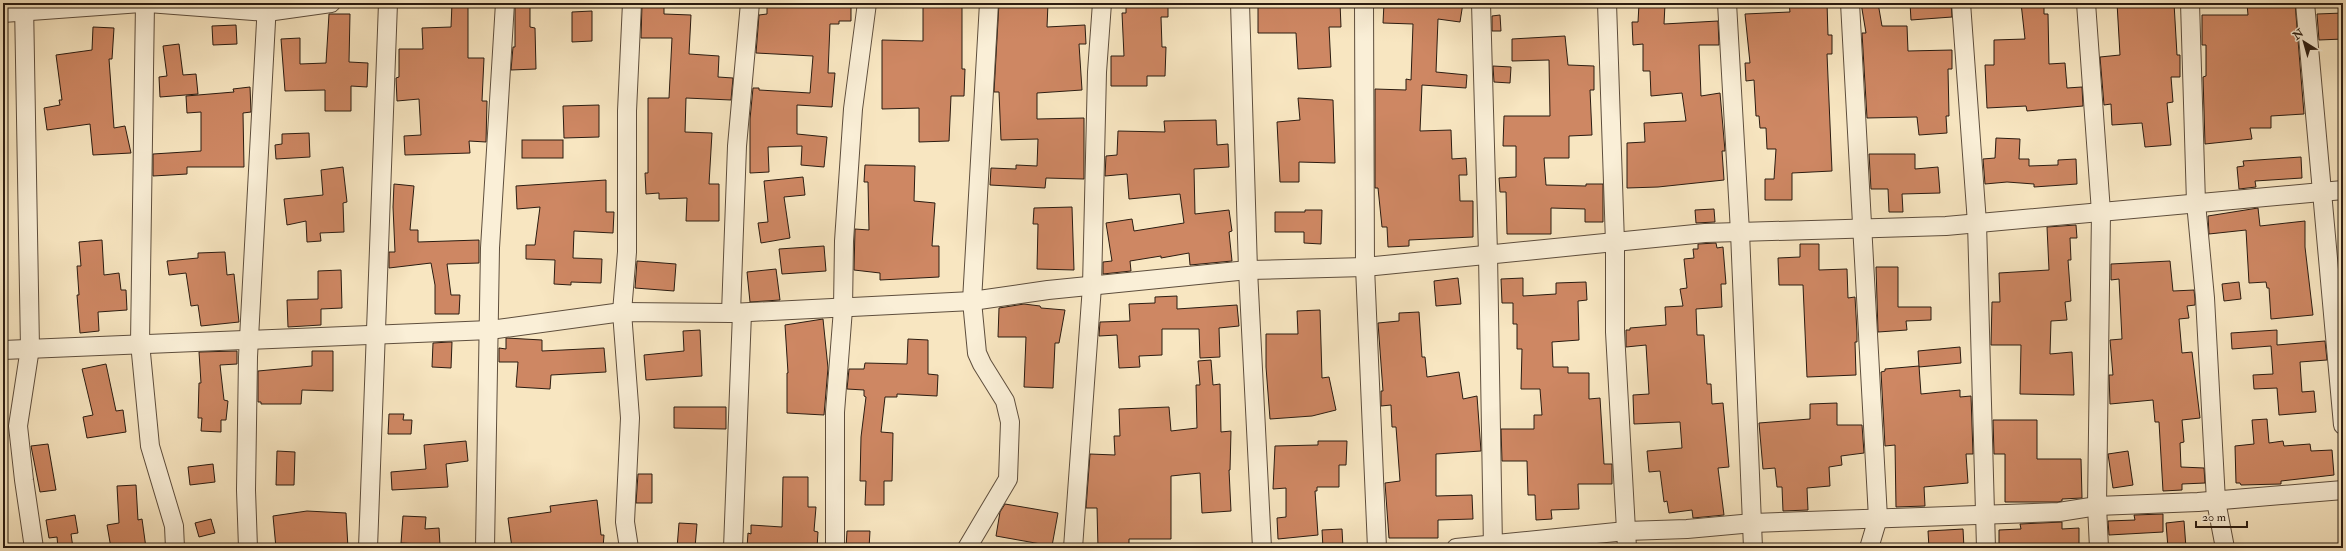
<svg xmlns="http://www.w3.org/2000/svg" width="2346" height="551" viewBox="0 0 2346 551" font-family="'IM FELL Double Pica',serif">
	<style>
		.building { fill: #ce8763; stroke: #2b1c11 }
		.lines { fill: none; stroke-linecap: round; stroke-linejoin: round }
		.street-casing { stroke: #5e4e3d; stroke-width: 20 }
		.street { stroke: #faefd7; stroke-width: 18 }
	</style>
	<rect width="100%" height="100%" fill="#f8e6c1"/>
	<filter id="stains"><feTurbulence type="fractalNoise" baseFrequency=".005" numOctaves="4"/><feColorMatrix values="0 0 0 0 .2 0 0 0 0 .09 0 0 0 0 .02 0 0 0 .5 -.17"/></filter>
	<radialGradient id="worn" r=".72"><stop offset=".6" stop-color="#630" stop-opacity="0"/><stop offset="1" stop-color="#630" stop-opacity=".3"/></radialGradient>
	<g class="building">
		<polygon points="452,3 468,3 468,58 484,58 482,101 487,101 486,142 469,141 470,153 405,155 404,136 421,135 419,99 397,101 396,78 399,77 399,49 423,49 422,28 451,27"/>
		<polygon points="515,3 530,3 530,27 535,28 536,69 511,70 513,47 515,47"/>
		<polygon points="767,3 851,3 851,21 839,21 839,24 830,24 828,73 835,73 832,107 797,105 797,134 827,137 824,167 801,165 802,146 768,147 769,172 750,173 750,119 753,88 759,88 759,90 810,93 813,56 756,53 759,15 767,14"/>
		<polygon points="923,3 962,3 962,69 965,69 964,96 951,96 949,141 919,142 919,108 882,109 882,40 923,41"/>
		<polygon points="999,3 1048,3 1047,27 1085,25 1086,44 1079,44 1082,90 1037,93 1037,119 1084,118 1084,179 1046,178 1045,188 990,185 991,168 1016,169 1016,165 1037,166 1038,139 1001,140 999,92 994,92"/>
		<polygon points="1126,3 1168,3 1168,17 1161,17 1162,47 1166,47 1165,76 1147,76 1147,86 1111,86 1111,56 1124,56 1122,13 1126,13"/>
		<polygon points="1269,3 1340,3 1341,27 1329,27 1331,67 1298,69 1296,33 1258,33 1258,6 1269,6"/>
		<polygon points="1384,3 1463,3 1460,22 1438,19 1436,72 1467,75 1466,88 1422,85 1420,131 1451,130 1452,159 1466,158 1467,175 1459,175 1460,201 1473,201 1473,237 1409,240 1409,246 1388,247 1387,227 1382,227 1378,188 1375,188 1375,89 1406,90 1406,79 1411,80 1413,24 1383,23"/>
		<polygon points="1789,3 1827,3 1828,35 1832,35 1832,54 1827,54 1832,171 1792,173 1792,200 1765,200 1765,179 1774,179 1776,149 1767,149 1766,128 1760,128 1759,116 1756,116 1754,80 1746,81 1745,63 1750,63 1745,14 1790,12"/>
		<polygon points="1861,3 1878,3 1882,26 1907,26 1908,51 1952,50 1952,69 1948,69 1949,116 1946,116 1947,133 1919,135 1917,117 1867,118 1862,33 1866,33"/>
		<polygon points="1910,3 1951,3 1952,17 1911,20"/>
		<polygon points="2021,3 2044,3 2044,14 2048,14 2049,64 2065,63 2067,88 2082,87 2083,106 2027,111 2026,106 1987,108 1985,65 1994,65 1994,40 2025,39"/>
		<polygon points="2117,3 2174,3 2177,55 2180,55 2180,77 2171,77 2173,102 2167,103 2171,145 2145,147 2142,123 2112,125 2111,104 2104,105 2100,57 2120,55"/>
		<polygon points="2295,3 2304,114 2271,116 2271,128 2250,128 2252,139 2205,144 2203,77 2206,76 2206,45 2202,45 2202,15 2248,15 2247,4"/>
		<polygon points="642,4 664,4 664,14 691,15 689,54 719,56 718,77 733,78 731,100 686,98 685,132 712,133 709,184 719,184 719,221 686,221 687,198 659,199 659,193 646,194 645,173 648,173 648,98 669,98 672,38 641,38"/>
		<polygon points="1639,4 1665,4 1664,24 1718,21 1719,45 1699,45 1701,96 1720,93 1725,151 1722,151 1724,180 1658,187 1627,188 1627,143 1645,142 1644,123 1686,121 1682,93 1651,96 1650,71 1643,71 1643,44 1633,45 1632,22 1638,22"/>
		<polygon points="592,11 592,41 572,42 572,12"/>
		<polygon points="2343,13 2343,39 2319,40 2317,14"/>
		<polygon points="329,14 350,14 349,62 368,63 367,87 351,86 351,111 325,111 325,90 285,91 281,39 300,38 300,64 326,63"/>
		<polygon points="1500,15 1501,31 1492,31 1492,16"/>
		<polygon points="236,25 237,44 213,45 212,26"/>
		<polygon points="93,27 114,28 112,59 109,59 114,128 125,126 131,153 93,155 90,124 47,130 44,108 60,105 59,100 62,100 56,55 92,50"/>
		<polygon points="1565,36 1568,65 1594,66 1594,90 1590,90 1592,135 1569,136 1569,158 1544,158 1546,185 1586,186 1586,184 1603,184 1603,222 1585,222 1585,209 1551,208 1551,234 1507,234 1506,192 1500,192 1499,178 1516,177 1516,146 1503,146 1504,116 1550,116 1549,60 1512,61 1512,39"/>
		<polygon points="179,44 183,75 196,74 198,94 160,97 159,77 167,76 163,46"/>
		<polygon points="1493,66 1511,67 1510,83 1494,82"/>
		<polygon points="250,87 251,112 243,113 244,167 187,167 187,174 153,176 153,154 201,151 201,112 187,113 186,96 234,92 233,89"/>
		<polygon points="1298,98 1333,100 1335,163 1299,162 1299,182 1280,182 1277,122 1300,120"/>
		<polygon points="599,105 599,137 564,138 563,106"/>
		<polygon points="1216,120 1217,145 1228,144 1229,167 1194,169 1195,214 1229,210 1232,231 1229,232 1232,261 1190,265 1189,253 1161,258 1161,256 1130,261 1131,271 1103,274 1103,262 1112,261 1106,223 1132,219 1134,231 1184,223 1180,194 1129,199 1127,174 1105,176 1106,156 1117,155 1118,131 1165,132 1164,121"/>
		<polygon points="309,133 310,157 276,159 275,145 282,144 282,134"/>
		<polygon points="1996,138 2020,139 2019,159 2029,159 2029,166 2058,165 2058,160 2076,159 2077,184 2034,187 2034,184 2007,182 1985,184 1983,159 1995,158"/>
		<rect x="522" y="140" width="41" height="18"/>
		<polygon points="1869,154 1915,154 1915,169 1938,167 1940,193 1902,194 1903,212 1889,212 1888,189 1871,189"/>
		<polygon points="2301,157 2302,178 2255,181 2256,187 2239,189 2237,167 2244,166 2243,161"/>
		<polygon points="865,165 915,166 914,201 935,203 932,246 939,246 939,277 880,280 880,273 854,270 855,229 869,230 868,182 864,182"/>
		<polygon points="343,167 347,202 343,203 344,232 320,233 321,241 307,242 306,221 287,225 284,199 323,195 321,170"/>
		<polygon points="803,177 805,195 784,197 790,238 761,243 758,223 768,222 764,181"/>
		<polygon points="606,180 606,212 614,212 613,233 574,231 573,258 602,259 601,283 571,282 571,285 554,284 555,260 526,259 526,245 535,245 540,207 517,209 516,186"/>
		<polygon points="394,184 414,186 410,230 418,230 418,242 479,240 479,263 447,264 451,295 460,295 459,314 435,314 435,285 431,263 389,268 389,252 395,252 393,207"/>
		<polygon points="1072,207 1074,270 1037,269 1038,224 1033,224 1034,208"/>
		<polygon points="2258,208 2260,226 2305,221 2305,247 2313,315 2271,319 2269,288 2267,288 2266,282 2249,283 2246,230 2209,234 2208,216"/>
		<polygon points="1714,209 1715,222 1696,223 1695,210"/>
		<polygon points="1305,210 1322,210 1321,244 1304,243 1304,232 1275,232 1275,212 1305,212"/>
		<polygon points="2076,225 2077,238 2070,238 2071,260 2068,260 2071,301 2065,302 2067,320 2051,321 2050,354 2072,352 2074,395 2020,394 2021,345 1991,345 1992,302 2000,302 1999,273 2049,270 2047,227"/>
		<polygon points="102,240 104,275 119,273 121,290 126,290 127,310 98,312 99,331 80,333 77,295 79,295 77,266 81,266 79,242"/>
		<polygon points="1716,243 1717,248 1723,247 1726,284 1721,284 1722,307 1696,309 1697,335 1704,335 1707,384 1711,384 1712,404 1723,403 1729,467 1718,468 1724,515 1693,518 1692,510 1669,513 1667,501 1664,502 1660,471 1649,472 1647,451 1682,448 1680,422 1634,424 1633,395 1649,394 1646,345 1626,347 1626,330 1630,330 1630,328 1666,325 1665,307 1683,306 1680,289 1687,288 1684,259 1694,258 1693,249 1698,249 1698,244"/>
		<polygon points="1800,244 1819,244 1819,270 1847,269 1848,298 1855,297 1857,333 1857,342 1855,342 1856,375 1807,377 1803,285 1779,285 1778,258 1800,257"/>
		<polygon points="824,246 826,271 782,274 779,249"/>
		<polygon points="225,252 227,275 234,274 239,322 201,326 198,305 191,306 186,273 169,275 167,261 198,258 198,253"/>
		<polygon points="637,261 676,264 674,291 635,288"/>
		<polygon points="2170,261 2173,291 2194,290 2195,299 2195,305 2187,306 2189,318 2179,319 2182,353 2192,352 2200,418 2182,420 2184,442 2180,443 2181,467 2204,468 2205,483 2182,484 2182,490 2163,491 2159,422 2155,422 2153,400 2110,404 2109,375 2113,375 2110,340 2122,339 2119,279 2111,280 2111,264"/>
		<polygon points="1876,267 1898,267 1898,307 1931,307 1931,320 1906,321 1907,330 1878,332"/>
		<polygon points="776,269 780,300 750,302 747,272"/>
		<polygon points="341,270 342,308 321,309 321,325 288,327 287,300 318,299 318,271"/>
		<polygon points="1458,278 1461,304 1436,306 1434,281"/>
		<polygon points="1523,278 1523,296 1556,294 1556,283 1586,282 1587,300 1578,301 1579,340 1552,342 1553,367 1568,367 1568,373 1589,373 1589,399 1600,398 1604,464 1612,464 1612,484 1578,484 1579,509 1551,510 1552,519 1536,520 1535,495 1528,495 1527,461 1502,461 1501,429 1534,429 1534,415 1542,415 1540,389 1521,389 1522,349 1517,349 1517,324 1513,324 1513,303 1502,303 1501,279"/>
		<polygon points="2239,282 2241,299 2224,301 2222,284"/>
		<polygon points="1177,296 1177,309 1237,305 1239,326 1219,328 1220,357 1200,358 1199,329 1162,329 1162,355 1139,356 1140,367 1119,368 1117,335 1099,336 1100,322 1130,321 1129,304 1155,303 1155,297"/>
		<polygon points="1024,304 1040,306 1041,308 1065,310 1059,343 1055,343 1053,388 1024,387 1026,337 998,337 999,308"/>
		<polygon points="1320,310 1322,378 1329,377 1336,410 1312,416 1270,419 1266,367 1266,334 1298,334 1297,311"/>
		<polygon points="1419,312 1422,357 1425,357 1427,377 1459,372 1463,399 1477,396 1481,451 1436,454 1436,496 1472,495 1473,519 1438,520 1438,538 1389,538 1385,483 1400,481 1396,427 1392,427 1391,405 1381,406 1381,391 1383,391 1378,323 1399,321 1399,313"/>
		<polygon points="823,319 828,368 824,415 787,413 787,373 788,373 785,325"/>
		<polygon points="700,330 702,376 646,380 644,355 684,351 683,331"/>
		<polygon points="2277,330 2277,345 2325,341 2327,360 2300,362 2302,392 2314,391 2316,412 2279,415 2277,388 2254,389 2253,375 2273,374 2271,346 2232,349 2231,333"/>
		<polygon points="506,338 542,340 542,351 604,348 606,372 551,375 550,389 516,387 518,362 499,362 499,348 506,349"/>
		<polygon points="908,339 928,340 928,374 938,375 937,396 897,394 897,397 885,397 881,432 893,433 892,481 884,481 884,505 865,505 866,481 860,481 861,437 866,397 864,396 864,390 847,389 849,369 864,369 865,363 907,364"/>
		<polygon points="449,342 452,342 451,368 432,367 433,343"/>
		<polygon points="1960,347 1961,363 1919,367 1918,351"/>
		<polygon points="237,351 237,364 220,365 224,400 228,401 226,420 221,420 221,432 201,431 202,418 198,418 199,383 201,383 199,352"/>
		<polygon points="312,351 333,351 333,391 302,390 301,404 261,404 261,402 258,402 258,371 312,366"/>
		<polygon points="1211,360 1213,385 1220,384 1221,432 1231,431 1230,470 1229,470 1231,511 1202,513 1200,473 1171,476 1171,539 1129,539 1129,546 1098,548 1097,508 1086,508 1090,454 1115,455 1114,436 1120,436 1119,409 1169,407 1171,431 1197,428 1196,385 1200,385 1198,361"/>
		<polygon points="106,364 116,411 123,410 126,432 87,438 83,417 93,415 82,369"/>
		<polygon points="1919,366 1921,394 1960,390 1960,397 1971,396 1973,454 1966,454 1968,483 1924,487 1925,506 1896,507 1895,445 1885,446 1881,372 1885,371 1885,369"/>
		<polygon points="1837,403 1837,425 1862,425 1864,453 1841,456 1842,465 1829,467 1830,486 1807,488 1808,510 1783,511 1782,487 1777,487 1775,468 1763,469 1759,423 1810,419 1810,404"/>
		<polygon points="674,407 726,407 726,429 674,428"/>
		<polygon points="389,414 404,414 403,420 412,420 411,434 388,434"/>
		<polygon points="2267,419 2269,443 2283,441 2284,446 2310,444 2311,451 2332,450 2334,475 2281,481 2281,484 2241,485 2240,483 2236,483 2235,446 2254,444 2252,420"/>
		<polygon points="1993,420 2037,420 2037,459 2081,459 2082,498 2062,499 2062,501 2058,502 2005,502 2005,454 1994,454"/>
		<polygon points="466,441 468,461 446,464 448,487 392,490 391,472 426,469 424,445"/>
		<polygon points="1318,441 1347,441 1346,465 1339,465 1339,487 1317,487 1317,491 1315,491 1318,535 1278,539 1277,518 1286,517 1286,488 1273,489 1275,446 1318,445"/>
		<polygon points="48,444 56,490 40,492 31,446"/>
		<polygon points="277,451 295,452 294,485 276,485"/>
		<polygon points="2128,451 2133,485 2113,488 2108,454"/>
		<polygon points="213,464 215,482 190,485 188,467"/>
		<polygon points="638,474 652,474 652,503 636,503"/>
		<polygon points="783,477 808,477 808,507 816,507 814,531 818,532 817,548 747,548 748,533 751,534 751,525 782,527"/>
		<polygon points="136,485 138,520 142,519 146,548 111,548 107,525 119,523 117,486"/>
		<polygon points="597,500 601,535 604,535 603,548 512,548 508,518 551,512 550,506"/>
		<polygon points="1005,504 1058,513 1052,546 996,536 1000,512"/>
		<polygon points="307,511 346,513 348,548 276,548 273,516"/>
		<polygon points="2163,514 2163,532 2109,535 2108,521 2135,520 2134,515"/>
		<polygon points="75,515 78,533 71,534 73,548 58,548 57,537 49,538 46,520"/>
		<polygon points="403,516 426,517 425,529 439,528 440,545 401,543"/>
		<polygon points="211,519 215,533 199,537 195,523"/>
		<polygon points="2184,521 2186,548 2168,548 2166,523"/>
		<polygon points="2062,522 2062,529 2079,528 2079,548 1999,548 1999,530 2021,529 2020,524"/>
		<polygon points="679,523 697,524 695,548 677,548"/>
		<polygon points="1342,529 1343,548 1323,548 1322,530"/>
		<polygon points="1963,529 1964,548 1929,548 1928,531"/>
		<polygon points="847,531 870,531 869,548 846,548"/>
	</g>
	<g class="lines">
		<defs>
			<g id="street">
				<polyline points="24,3 30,348 18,426 24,480 34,548"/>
				<polyline points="145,3 140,343 150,446 174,526 175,548"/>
				<polyline points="148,3 267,12 331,3"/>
				<polyline points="1240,3 1248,270 1262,548"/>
				<polyline points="1364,3 1365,267 1377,548"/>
				<polyline points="1481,3 1488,254 1493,548"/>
				<polyline points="1607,3 1615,243 1615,332 1627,548"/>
				<polyline points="1727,3 1740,232 1753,548"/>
				<polyline points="1850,3 1878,518 1869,548"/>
				<polyline points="1961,3 1977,223 1986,548"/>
				<polyline points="2086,3 2101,212 2097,506 2099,548"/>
				<polyline points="2190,3 2196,203 2205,298 2216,501 2225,548"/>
				<polyline points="2305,3 2343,425"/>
				<polyline points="3,13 141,3"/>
				<polyline points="731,313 737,146 750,3"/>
				<polyline points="3,350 490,330 622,312 731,313 972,301 1048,290 1248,270 1365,267 1705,233 1946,226 2343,190"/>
				<polyline points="248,548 246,490 248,357 267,3"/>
				<polyline points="368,548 388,3"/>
				<polyline points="485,548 490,248 505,3"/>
				<polyline points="629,548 625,522 630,418 622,312 627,252 627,111 632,3"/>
				<polyline points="733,548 742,313"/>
				<polyline points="835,548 835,412 843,309 844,241 853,109 867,3"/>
				<polyline points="967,548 1008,479 1010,422 1005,401 982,364 977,353 972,301 989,3"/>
				<polyline points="1073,548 1092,286 1097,72 1102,3"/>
				<polyline points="1456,548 1626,531 1687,529 1753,523 2059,512 2097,506 2198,502 2343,490"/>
			</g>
		</defs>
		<use href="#street" class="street-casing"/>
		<use href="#street" class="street"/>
	</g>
	<rect width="2346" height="551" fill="none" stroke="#f8e6c1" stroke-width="16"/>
	<rect x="4" y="4" width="2338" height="543" fill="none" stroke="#2b1c11" stroke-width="2"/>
	<rect x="8" y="8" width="2330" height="535" fill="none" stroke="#2b1c11"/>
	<g transform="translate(2304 42) rotate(323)" stroke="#faefd7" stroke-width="3" paint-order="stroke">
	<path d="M0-3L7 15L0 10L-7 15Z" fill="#2b1c11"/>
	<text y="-6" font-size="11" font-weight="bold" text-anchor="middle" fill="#2b1c11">N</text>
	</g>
	<path d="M2196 521v6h51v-6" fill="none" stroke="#2b1c11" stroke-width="2"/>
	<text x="2202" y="521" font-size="12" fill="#2b1c11" stroke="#faefd7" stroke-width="3" paint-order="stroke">20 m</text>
	<rect width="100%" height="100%" filter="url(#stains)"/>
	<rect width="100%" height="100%" fill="url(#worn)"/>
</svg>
